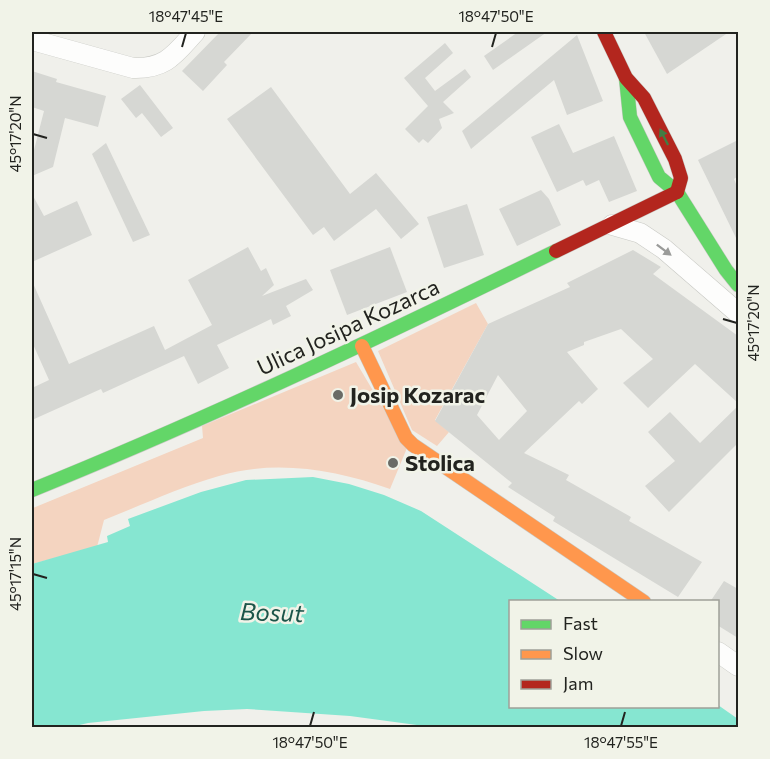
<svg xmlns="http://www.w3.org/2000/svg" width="770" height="759" viewBox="0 0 770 759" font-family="Commissioner,sans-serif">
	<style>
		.green { fill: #f4d4c0 }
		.water { fill: #86e6d1 }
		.building { fill: #d6d7d3; fill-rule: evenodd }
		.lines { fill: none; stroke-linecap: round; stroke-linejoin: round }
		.street-casing { stroke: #c8c9c4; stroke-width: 21 }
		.fast-casing { stroke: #c8c9c4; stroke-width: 15 }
		.slow-casing { stroke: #c8c9c4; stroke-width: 15 }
		.jam-casing { stroke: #c8c9c4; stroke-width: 15 }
		.street { stroke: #fdfdfc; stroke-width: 20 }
		.fast { stroke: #63d668; stroke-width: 14 }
		.slow { stroke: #ff974d; stroke-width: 14 }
		.jam { stroke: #b3261e; stroke-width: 14 }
		.oneway { fill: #427c44 }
		.oneway2 { fill: #9a9b99 }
		.ticks { fill: none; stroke: #22231f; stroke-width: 2 }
		.poi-dot { fill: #6a6b66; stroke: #f1f3e8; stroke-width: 2 }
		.labels { text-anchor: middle; stroke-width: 5; stroke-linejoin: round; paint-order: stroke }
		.street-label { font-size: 22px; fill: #22231f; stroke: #f1f3e8 }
		.poi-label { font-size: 22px; font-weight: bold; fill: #22231f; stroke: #f1f3e8; text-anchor: start }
		.water-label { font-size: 24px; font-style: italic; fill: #1b5549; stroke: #f1f3e8 }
		.neatline { fill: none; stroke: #22231f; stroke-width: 2 }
		.ticks-label { font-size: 15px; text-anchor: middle; fill: #22231f }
	</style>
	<rect width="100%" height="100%" fill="#f0f0eb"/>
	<g class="green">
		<polygon points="476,303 488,324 435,420 449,432 437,446 412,430 378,351"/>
		<path d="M 356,362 L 407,448 L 390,489 C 336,470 276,459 219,476 C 180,487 142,505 104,520 L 97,547 L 32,564 L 32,505 L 33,508 L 203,438 L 202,426 Z"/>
	</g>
	<polygon class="water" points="313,477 349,484 384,495 421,511 560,601 511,602 511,706 718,705 738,719 738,727 439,728 350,716 247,709 204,711 88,723 71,727 32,727 32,564 108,542 107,536 130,526 128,519 201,492 246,480"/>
	<g class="building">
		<polygon points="220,32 253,32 224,62 227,65 203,91 182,71"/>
		<polygon points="518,32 547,32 493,70 484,56"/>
		<polygon points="644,32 729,32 667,74"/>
		<polygon points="577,35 603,101 567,115 554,80 471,149 462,131"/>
		<polygon points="445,43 453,53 425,78 435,91 465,69 471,77 443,102 454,113 439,119 442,128 428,143 423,139 419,143 405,129 428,106 404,78"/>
		<polygon points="32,71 57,79 56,82 106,96 98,127 65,118 53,167 32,176 32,151 34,150 44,111 32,107"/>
		<polygon points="140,85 173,128 161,137 142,113 136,118 121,99"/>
		<polygon points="271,87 350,194 376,173 419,224 401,239 376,209 334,241 324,227 313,235 227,119"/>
		<polygon points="559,124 573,153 614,136 637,191 609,202 599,180 586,186 583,180 557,192 531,137"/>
		<polygon points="738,140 738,176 734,179 738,189 738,242 698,160"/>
		<polygon points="106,143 150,235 133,242 92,154"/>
		<polygon points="541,190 549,199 561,225 517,246 499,209"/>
		<polygon points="32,194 44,216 77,201 92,235 32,262"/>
		<polygon points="467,204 484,255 444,268 427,217"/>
		<polygon points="248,247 261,271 266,268 274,285 262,296 306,279 313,290 286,306 291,316 273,325 271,319 217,345 229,368 198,384 184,356 103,393 101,389 32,420 32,388 49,380 32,342 32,281 69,364 154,326 165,350 212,325 188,280"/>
		<polygon points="390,247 407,292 347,315 330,270"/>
		<path d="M 633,250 L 661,267 L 653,274 L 738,336 L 738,403 L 695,364 L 648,408 L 623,383 L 653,359 L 621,329 L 584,342 L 584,345 L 567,352 L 598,389 L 582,404 L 579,401 L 524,453 L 569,475 L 566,480 L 631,517 L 629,521 L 702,562 L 678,597 L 553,521 L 555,517 L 508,487 L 512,483 L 435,421 L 488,324 L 570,287 L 567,283 ZM 498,375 L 527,411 L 499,440 L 477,415 Z"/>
		<polygon points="738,406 738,443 669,512 645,486 675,461 648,432 670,412 700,443"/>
		<polygon points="724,581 738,589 738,638 717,625 717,602 710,602"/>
	</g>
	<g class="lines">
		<defs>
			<g id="street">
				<path d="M 32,40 L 133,68 C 166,69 175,54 195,32"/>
				<polyline points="612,225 640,233 664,249 738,313"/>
				<polyline points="718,652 738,666"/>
			</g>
			<g id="fast">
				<polyline points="626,78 630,117 659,177 677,192 726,270 738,285"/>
				<path d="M 32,490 C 210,418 384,335 556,251"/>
			</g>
			<polyline id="slow" points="362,346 406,438 413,445 644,602"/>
			<g id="jam">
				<polyline points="604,32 626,78 644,98 675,159 681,178 677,192"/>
				<polyline points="556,251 677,192"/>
			</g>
		</defs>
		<use href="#street" class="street-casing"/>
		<use href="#fast" class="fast-casing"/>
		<use href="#slow" class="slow-casing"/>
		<use href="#jam" class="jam-casing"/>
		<use href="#street" class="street"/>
		<use href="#fast" class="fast"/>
		<use href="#slow" class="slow"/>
		<use href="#jam" class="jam"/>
	</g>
	<defs><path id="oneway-solid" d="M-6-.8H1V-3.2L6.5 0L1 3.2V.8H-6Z" transform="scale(1.5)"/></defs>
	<use class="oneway" href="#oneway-solid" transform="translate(664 137) rotate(-117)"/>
	<use class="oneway2" href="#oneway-solid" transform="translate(664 250) rotate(37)"/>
	<path class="ticks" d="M 182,47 L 186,33M 492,47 L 496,33M 33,134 L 47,138M 723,319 L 737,323M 33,574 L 47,578M 310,726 L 314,712M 621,726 L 625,712"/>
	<g class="poi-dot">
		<circle cx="338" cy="395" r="6"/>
		<circle cx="393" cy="463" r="6"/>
	</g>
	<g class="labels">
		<g class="street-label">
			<text transform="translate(348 327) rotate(-25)" y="8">Ulica Josipa Kozarca</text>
		</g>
		<g class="poi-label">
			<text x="350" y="403">Josip Kozarac</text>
			<text x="405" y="471">Stolica</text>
		</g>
		<g class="water-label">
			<text transform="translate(272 613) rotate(2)" y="8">Bosut</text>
		</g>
	</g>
	<rect width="770" height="759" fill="none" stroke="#f1f3e8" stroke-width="66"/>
	<rect x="509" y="600" width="210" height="108" fill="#f1f3e8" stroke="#9ea098" stroke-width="1.5"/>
	<rect x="521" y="620" width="30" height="9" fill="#63d668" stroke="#9ea098" stroke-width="1.5"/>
	<text x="563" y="630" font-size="18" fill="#22231f">Fast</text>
	<rect x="521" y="650" width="30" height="9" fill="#ff974d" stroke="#9ea098" stroke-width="1.5"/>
	<text x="563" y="660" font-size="18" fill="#22231f">Slow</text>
	<rect x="521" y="680" width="30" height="9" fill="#b3261e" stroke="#9ea098" stroke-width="1.5"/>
	<text x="563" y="690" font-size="18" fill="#22231f">Jam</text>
	<rect x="33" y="33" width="704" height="693" class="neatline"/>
	<g class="ticks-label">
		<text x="186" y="22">18°47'45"E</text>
		<text x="496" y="22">18°47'50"E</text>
		<text transform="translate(16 134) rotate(-90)" y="5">45°17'20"N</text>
		<text transform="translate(754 323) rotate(-90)" y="5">45°17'20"N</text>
		<text transform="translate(16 574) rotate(-90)" y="5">45°17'15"N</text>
		<text x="310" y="748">18°47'50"E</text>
		<text x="621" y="748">18°47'55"E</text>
	</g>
</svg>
